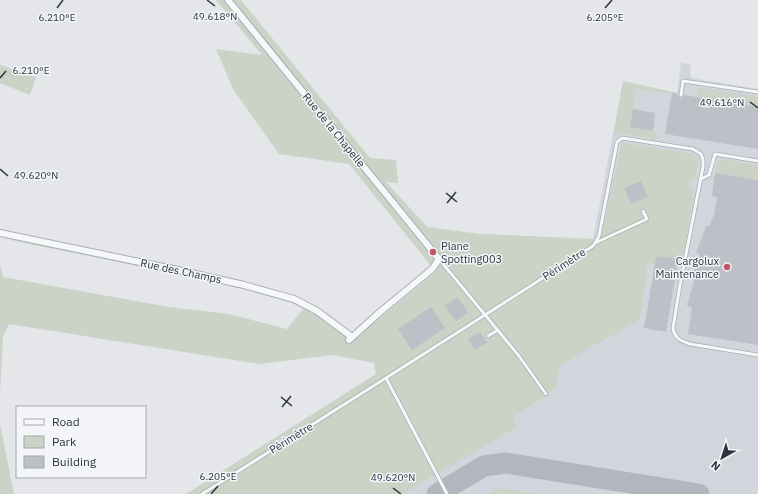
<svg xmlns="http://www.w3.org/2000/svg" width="758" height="494" viewBox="0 0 758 494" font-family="'IBM Plex Sans',sans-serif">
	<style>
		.built { fill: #d2d6dc }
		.green { fill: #cad3c6 }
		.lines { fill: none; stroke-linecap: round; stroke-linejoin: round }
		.taxiway { stroke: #b2b6be; stroke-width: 21 }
		.building { fill: #bcc0c7 }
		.lane-casing { stroke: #a9adb4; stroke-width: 4.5 }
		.street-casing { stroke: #a9adb4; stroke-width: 8 }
		.lane { stroke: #f6f7f9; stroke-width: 3 }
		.street { stroke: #f6f7f9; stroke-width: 6 }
		.ticks { fill: none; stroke: #2d3541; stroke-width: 1.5 }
		.poi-dot { fill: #c15769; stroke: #f3f5f8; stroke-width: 1.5 }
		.labels { text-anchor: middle; stroke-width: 3; stroke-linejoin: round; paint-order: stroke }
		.street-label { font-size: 11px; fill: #2d3541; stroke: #f3f5f8 }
		.poi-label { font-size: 11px; fill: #2d3541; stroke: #f3f5f8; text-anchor: start }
		.ticks-label { font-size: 10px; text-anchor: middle; fill: #2d3541; stroke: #f3f5f8; stroke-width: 3; stroke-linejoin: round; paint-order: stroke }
	</style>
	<rect width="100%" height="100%" fill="#e4e6ea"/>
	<polygon class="built" points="681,62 691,65 690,74 692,78 758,89 758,494 192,494 384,373 481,234 593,239 623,81 677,93"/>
	<g class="green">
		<polygon points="216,0 241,0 370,158 396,160 398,183 386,182 427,227 481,234 593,239 600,244 621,145 623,143 693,154 696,156 698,161 695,179 690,179 688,187 694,190 684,254 676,259 658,256 657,258 656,258 654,264 648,262 640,319 559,366 556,386 553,390 512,418 517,426 515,428 402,494 186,494 376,374 374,363 333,355 259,364 9,324 3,337 0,394 0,264 3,277 169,307 229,314 287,329 303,309 292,303 243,289 188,276 0,238 47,246 236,285 293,301 310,310 342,333 352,337 360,334 436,272 349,164 279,154 233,89 216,49 262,55"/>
		<polygon points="0,65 36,77 30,95 0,83"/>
		<path d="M 623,81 L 677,93 L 677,94 L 636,89 L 630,127 C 639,129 650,129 658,134 L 658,138 L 656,139 L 618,133 L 615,135 L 613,139 Z"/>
		<polygon points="703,88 758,97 758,107 697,97 698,90"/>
		<polygon points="721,159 758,165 758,180 715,173 717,163"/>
		<polygon points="0,424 14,494 0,494"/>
		<polygon points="499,488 540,494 487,494"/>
	</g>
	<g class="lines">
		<polyline class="taxiway" points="437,494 484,466 506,463 699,494"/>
	</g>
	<g class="building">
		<polygon points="672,93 678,94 678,96 680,98 682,98 684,95 758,107 758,149 665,134"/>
		<polygon points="633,109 655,113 653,131 630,127"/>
		<polygon points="715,173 758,180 758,345 688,334 692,308 687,306 694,281 691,279 700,255 696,253 706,226 709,226 714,215 717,197 712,196"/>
		<polygon points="641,181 648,197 631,204 624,188"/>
		<polygon points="658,256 676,259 676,260 678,261 666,332 644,328 656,257 657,258"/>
		<polygon points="458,297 468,313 456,321 445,306"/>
		<polygon points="431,307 445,328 412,350 398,329"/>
		<polygon points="480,332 487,343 475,350 468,339"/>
	</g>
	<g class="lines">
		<defs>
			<g id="lane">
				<polyline points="681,95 683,81 758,92"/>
				<polyline points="701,179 709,175 715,154 758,161"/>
				<polyline points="595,243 647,219 643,211"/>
				<polyline points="439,259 519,356 546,394"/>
				<polyline points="488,336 498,330"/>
				<polyline points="386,378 447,494"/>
				<path d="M 202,494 L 386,378 L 593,246 L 595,243 L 599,236 L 617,142 L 622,138 L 693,149 L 701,154 L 703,160 L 703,167 L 680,285 L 673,328 C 674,338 681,341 690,344 L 758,355"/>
			</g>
			<g id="street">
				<polyline points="228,0 439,259 433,268 425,275 380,312 349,340"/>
				<polyline points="0,233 178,270 244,285 294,299 317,311 352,337"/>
			</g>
		</defs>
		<use href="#lane" class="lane-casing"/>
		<use href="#street" class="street-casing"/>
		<use href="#lane" class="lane"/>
		<use href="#street" class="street"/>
	</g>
	<path class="ticks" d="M 207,0 L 215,6M 57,8 L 63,0M 605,8 L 612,0M 0,78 L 6,71M 750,102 L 758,108M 0,169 L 8,176M 446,193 L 457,202M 447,203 L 456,192M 281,397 L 292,406M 282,407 L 291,396M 393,488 L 401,494M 211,494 L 218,486"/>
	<g class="poi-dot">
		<circle cx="433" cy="252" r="4"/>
		<circle cx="727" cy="267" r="4"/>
	</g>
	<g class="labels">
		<g class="street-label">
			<text transform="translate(334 130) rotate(51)" y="4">Rue de la Chapelle</text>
			<text transform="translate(564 264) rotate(-33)" y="4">Périmètre</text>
			<text transform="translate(181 271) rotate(12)" y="4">Rue des Champs</text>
			<text transform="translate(291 438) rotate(-32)" y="4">Périmètre</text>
		</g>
		<g class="poi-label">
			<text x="441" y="250">Plane<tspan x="441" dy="13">Spotting003</tspan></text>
			<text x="719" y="265" text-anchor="end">Cargolux<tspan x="719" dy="13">Maintenance</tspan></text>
		</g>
	</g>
	<g class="ticks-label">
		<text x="215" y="20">49.618°N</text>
		<text x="57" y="21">6.210°E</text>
		<text x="605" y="21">6.205°E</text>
		<text x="31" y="74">6.210°E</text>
		<text x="722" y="106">49.616°N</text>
		<text x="36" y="179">49.620°N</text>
		<text x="218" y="480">6.205°E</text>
		<text x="393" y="481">49.620°N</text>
	</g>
	<rect x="16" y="406" width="130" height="72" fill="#f3f5f8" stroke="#a4a8af"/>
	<rect x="24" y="419" width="20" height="6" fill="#f6f7f9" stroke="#a4a8af"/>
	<text x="52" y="426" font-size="12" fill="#2d3541">Road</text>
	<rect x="24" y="436" width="20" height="12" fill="#cad3c6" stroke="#a4a8af"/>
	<text x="52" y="446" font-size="12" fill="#2d3541">Park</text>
	<rect x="24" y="456" width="20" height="12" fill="#bcc0c7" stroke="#a4a8af"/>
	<text x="52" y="466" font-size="12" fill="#2d3541">Building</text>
	<g transform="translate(722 458) rotate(219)" stroke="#f3f5f8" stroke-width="3" paint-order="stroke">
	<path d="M0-3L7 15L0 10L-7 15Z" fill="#2d3541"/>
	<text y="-6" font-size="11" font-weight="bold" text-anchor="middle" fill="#2d3541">N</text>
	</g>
</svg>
